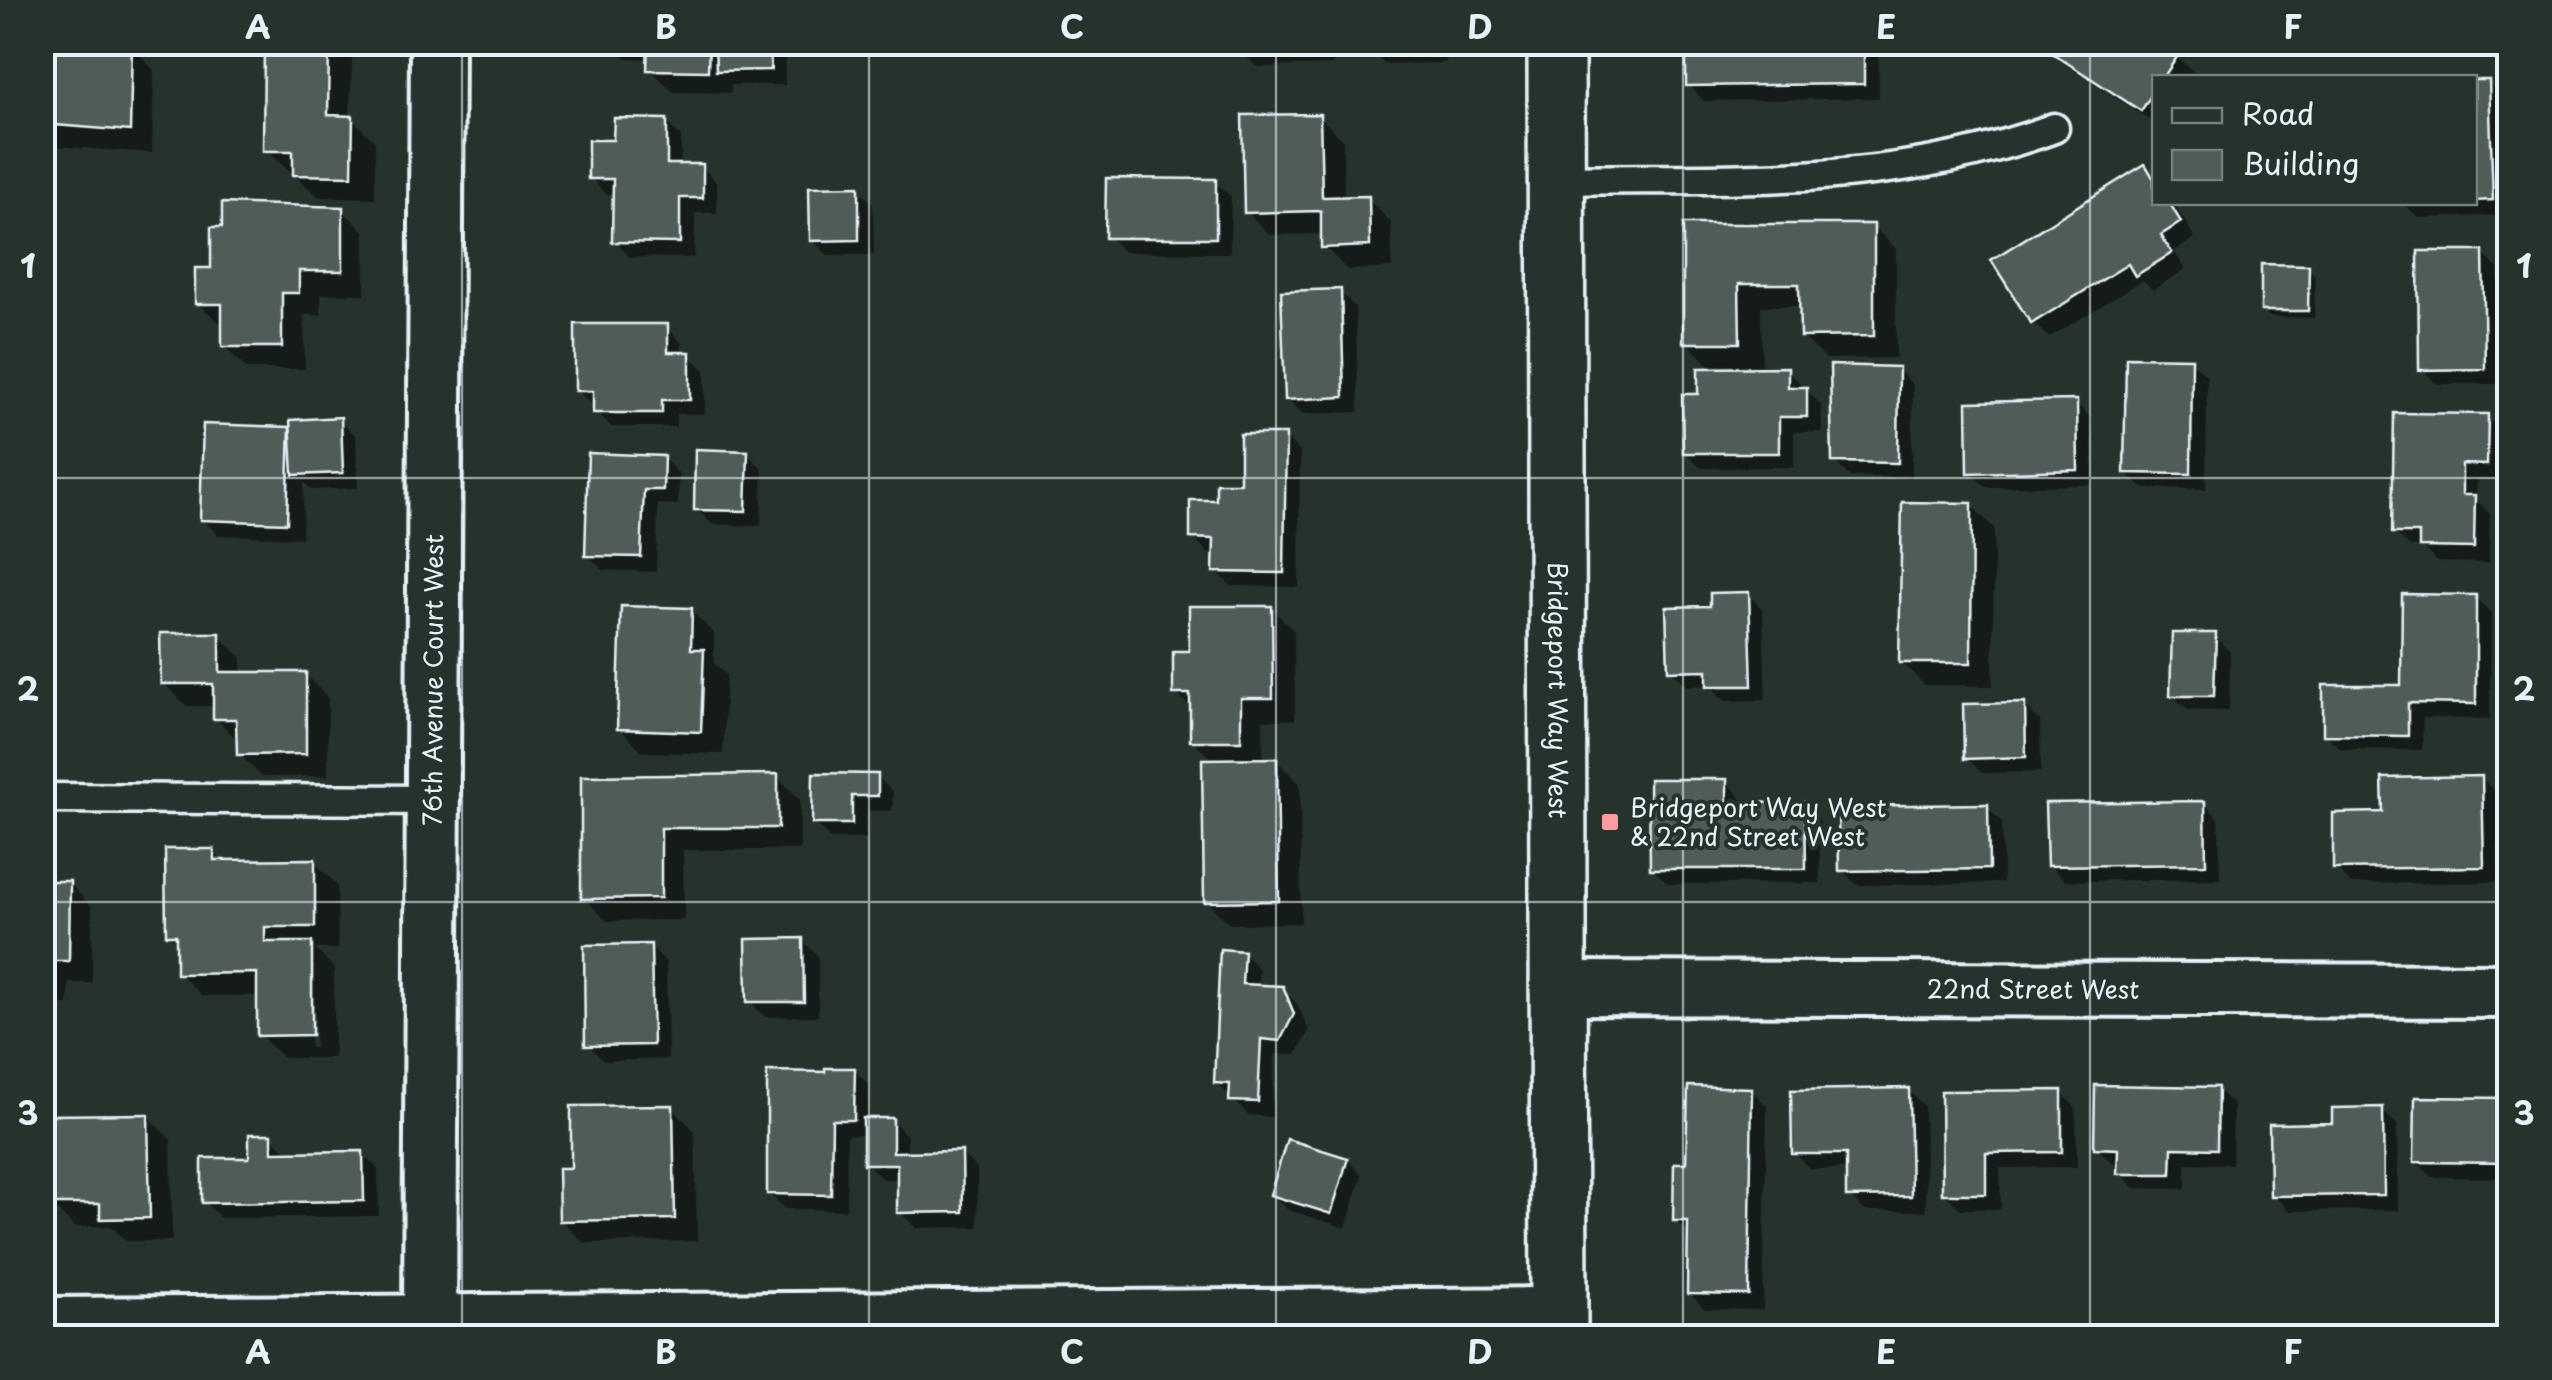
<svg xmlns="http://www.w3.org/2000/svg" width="2552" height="1380" viewBox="0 0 2552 1380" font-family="'Playpen Sans',sans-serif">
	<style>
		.shadow { fill: #0007; fill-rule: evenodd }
		.building { fill: #505c59; stroke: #e8f1f8; stroke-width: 2.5 }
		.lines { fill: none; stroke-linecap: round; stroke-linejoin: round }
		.lane-casing { stroke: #e8f1f8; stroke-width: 35 }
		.street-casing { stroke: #e8f1f8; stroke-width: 60 }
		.primary-casing { stroke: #e8f1f8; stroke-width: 62 }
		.lane { stroke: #26332d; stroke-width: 28 }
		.street { stroke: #26332d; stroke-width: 52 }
		.primary { stroke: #26332d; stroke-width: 55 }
		.grid { fill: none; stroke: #e8f1f8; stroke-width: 2.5; stroke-opacity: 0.55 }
		.poi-dot { fill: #ff9aa2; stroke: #26332d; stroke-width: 4 }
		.labels { text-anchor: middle; stroke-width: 8; stroke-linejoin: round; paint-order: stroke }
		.street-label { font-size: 25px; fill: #e8f1f8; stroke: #26332d }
		.poi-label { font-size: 25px; fill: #e8f1f8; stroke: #26332d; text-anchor: start }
		.neatline { fill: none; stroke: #e8f1f8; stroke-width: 4 }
		.grid-label { font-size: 32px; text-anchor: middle; font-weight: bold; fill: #e8f1f8 }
	</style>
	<rect width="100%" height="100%" fill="#26332d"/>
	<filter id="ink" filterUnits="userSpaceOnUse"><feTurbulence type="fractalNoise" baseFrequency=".01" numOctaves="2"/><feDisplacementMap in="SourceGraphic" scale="20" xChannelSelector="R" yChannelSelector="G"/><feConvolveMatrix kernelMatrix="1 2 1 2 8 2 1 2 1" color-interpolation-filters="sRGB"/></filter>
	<g filter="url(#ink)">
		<g class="shadow">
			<polygon points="267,42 337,42 352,57 350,117 375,142 375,198 319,197 266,150"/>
			<polygon points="610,42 785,42 785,85 731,85 731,93 673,92 650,69 650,59 626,58"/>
			<polygon points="1332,42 1333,65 1257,67 1234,44"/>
			<polygon points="1363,42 1446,42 1446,63 1384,64"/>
			<polygon points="1688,42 1878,42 1879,98 1704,101 1689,85"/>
			<polygon points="2031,42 2157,42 2193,71 2189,78 2154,78 2154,123"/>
			<polygon points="2420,42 2494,42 2494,58 2435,59"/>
			<polygon points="131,46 154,70 152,153 53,146 42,135 42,47"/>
			<polygon points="2488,82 2503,98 2508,215 2419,218 2403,203 2474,202 2474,83"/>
			<polygon points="1319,116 1343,140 1344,199 1368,199 1391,222 1392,268 1347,270 1324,246 1324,234 1270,235 1247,212"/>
			<polygon points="666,122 681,137 681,167 702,167 717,183 717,213 695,213 694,258 630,257 615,241 615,194 606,194 590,178"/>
			<polygon points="2145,168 2154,177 2154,202 2173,202 2195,238 2174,252 2186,269 2153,290 2143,280 2049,338 2033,322"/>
			<polygon points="1215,182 1231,197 1230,253 1123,252 1108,236"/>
			<polygon points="858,189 873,204 874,255 828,255 812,240"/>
			<polygon points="341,209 365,232 365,294 321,294 321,315 304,315 305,369 247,369 224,346 224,326 197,303 213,271"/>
			<polygon points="1685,226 1873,226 1896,249 1896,358 1826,359 1802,336 1802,306 1761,306 1762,365 1709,365 1686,342"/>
			<polygon points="2482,253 2498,269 2499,384 2437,384 2422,369"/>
			<polygon points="2308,268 2315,275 2314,318 2270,317 2263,310"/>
			<polygon points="1340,292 1355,307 1359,412 1303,414 1287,399"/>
			<polygon points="667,327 682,343 682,355 689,355 705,370 705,414 676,414 676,427 611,427 577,390"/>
			<polygon points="2191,361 2207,376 2206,489 2142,488 2126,472"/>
			<polygon points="1898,369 1913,385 1912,477 1850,477 1834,461"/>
			<polygon points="1787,370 1821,405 1822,432 1794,432 1794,467 1701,468 1685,452 1700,396"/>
			<polygon points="2076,403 2092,419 2093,485 1986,487 1970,472"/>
			<polygon points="2487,417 2503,432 2502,480 2477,479 2476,500 2490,513 2489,563 2437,562 2422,547 2410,547 2394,532"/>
			<polygon points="340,420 356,436 358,488 311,490 304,482 302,538 218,535 202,519 205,427 293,430"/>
			<polygon points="1285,437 1300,452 1299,587 1231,586 1216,571 1216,553 1208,553 1193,537 1218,503 1242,486"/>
			<polygon points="747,454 763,469 761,526 712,524 696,509"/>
			<polygon points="663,458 679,474 678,505 658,504 656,572 603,570 587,555"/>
			<polygon points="1971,505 1994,528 1993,686 1925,685 1901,662"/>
			<polygon points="1748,594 1763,610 1766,700 1725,701 1710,685 1687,686 1671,670 1713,608"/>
			<polygon points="2475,597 2491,613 2490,719 2423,718 2422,750 2341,749 2325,734 2404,687"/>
			<polygon points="1271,608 1294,631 1295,720 1263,720 1263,761 1276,760 1300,784 1301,923 1229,924 1206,901 1213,761 1192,740 1192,709 1176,693 1192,654"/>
			<polygon points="691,610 714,634 714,663 726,675 723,754 643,752 619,728"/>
			<polygon points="218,635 242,658 242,674 305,674 328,698 328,776 262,777 239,754 239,742 216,718 216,706 187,706 163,683"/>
			<polygon points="2214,636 2230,652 2229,711 2188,710 2172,695"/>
			<polygon points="2024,705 2040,721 2041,772 1982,773 1967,758"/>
			<polygon points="777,776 800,800 800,850 683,850 684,920 607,921 584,898 583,778"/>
			<polygon points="877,776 893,792 892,811 867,811 867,839 830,839 815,823"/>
			<polygon points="2481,778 2497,794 2498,882 2351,884 2336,868 2385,815"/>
			<polygon points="1726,781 1741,797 1741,806 1804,805 1820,821 1820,883 1668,884 1652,868"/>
			<polygon points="2204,803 2219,819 2220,879 2065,881 2049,865"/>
			<polygon points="1987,807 2002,822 2003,883 1857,885 1842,870"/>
			<path d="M 213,851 L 224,862 L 314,862 L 337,885 L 338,949 L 315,949 L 334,968 L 334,1058 L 283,1058 L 260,1035 L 260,996 L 202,996 L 179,973 L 178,944 L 168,934 ZM 309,965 L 314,965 L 315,1048 L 310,1048 Z"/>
			<polygon points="42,877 48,883 69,883 92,907 92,983 69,983 68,1005 42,1005"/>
			<polygon points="802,940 818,956 818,1016 765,1017 750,1001"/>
			<polygon points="650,946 666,962 668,1059 604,1061 588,1045"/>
			<polygon points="1243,953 1259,969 1258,987 1282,989 1298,1005 1309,1031 1296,1055 1275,1054 1272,1117 1248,1115 1216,1082"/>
			<polygon points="854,1070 870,1086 869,1121 892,1120 907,1136 907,1154 961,1153 977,1169 978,1227 916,1228 900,1212 900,1179 882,1179 866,1163 866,1135 847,1135 846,1210 785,1209 769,1193 770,1074"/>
			<polygon points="2217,1089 2233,1105 2232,1164 2186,1163 2186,1189 2135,1188 2120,1173 2120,1163 2112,1163 2096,1147"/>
			<polygon points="1751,1090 1767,1106 1763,1310 1705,1309 1689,1293 1691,1235 1675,1220 1689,1165"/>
			<polygon points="1908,1090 1924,1106 1926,1211 1865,1211 1849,1196 1849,1169 1810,1169 1794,1153"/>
			<polygon points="2061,1092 2076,1108 2077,1167 2000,1168 2001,1209 1960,1209 1944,1193 1944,1093"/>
			<polygon points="2510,1101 2510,1178 2432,1177 2416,1161"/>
			<polygon points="672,1108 695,1131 697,1241 584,1243 561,1220 574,1171"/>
			<polygon points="2381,1109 2397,1125 2398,1210 2289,1211 2273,1195"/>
			<polygon points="147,1116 171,1140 172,1241 126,1241 111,1226 74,1227 50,1203"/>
			<polygon points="271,1136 287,1152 362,1153 378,1169 379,1216 220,1218 205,1202"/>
			<polygon points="1347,1160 1362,1175 1346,1228 1288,1210 1272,1195"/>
		</g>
		<g class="building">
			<polygon points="264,42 329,42 328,115 353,116 352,176 293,175 293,151 263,151"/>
			<polygon points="648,42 709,42 708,71 647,70"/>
			<polygon points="715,42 770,42 771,70 716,71"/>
			<polygon points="1686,42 1864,42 1864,84 1686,86"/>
			<polygon points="2035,42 2161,42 2179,54 2163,78 2154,78 2154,91 2141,111"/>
			<polygon points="42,44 132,44 130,131 42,124"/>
			<polygon points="2474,80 2489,80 2493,200 2474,201"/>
			<polygon points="1320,114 1322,197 1369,196 1370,246 1321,248 1321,211 1244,213 1242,115"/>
			<polygon points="614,118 667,119 667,164 703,164 703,198 680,198 680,243 612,242 613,179 588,179 588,140 613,140"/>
			<polygon points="2145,164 2154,179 2154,202 2169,202 2181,222 2161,235 2172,253 2135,276 2128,264 2031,324 1991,260"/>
			<polygon points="1106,178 1216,179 1216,238 1105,238"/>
			<polygon points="859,186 859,240 810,241 809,187"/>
			<polygon points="222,203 343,207 343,271 299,271 299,293 282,293 282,347 222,347 222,304 195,304 195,268 211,268 211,227 222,227"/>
			<polygon points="1683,224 1874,224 1874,336 1800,337 1799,284 1739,284 1740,343 1683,343"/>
			<polygon points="2418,251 2483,251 2485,369 2419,370"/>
			<polygon points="2261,264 2309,265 2308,311 2261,311"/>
			<polygon points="1341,289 1344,397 1285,400 1281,291"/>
			<polygon points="575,324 668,324 668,352 690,352 690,400 662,400 662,413 593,413 593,391 575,391"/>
			<polygon points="2126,357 2192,358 2191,474 2124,473"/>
			<polygon points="1830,365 1899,367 1898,463 1832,462"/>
			<polygon points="1788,367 1788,387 1807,387 1807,417 1779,417 1779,453 1683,453 1682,394 1698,394 1698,368"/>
			<polygon points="2077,400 2078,470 1968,473 1967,402"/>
			<polygon points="2394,413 2488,414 2487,465 2462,464 2462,495 2475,495 2474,548 2419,547 2419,533 2392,533"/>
			<polygon points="341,417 343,473 293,475 290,420"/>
			<polygon points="203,424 290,427 287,523 200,520"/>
			<polygon points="1240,434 1286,434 1284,573 1213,572 1214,539 1190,538 1190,500 1216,500 1216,483 1240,483"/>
			<polygon points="695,449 748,451 746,511 694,510"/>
			<polygon points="588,453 664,456 663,490 644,490 641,557 585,556"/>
			<polygon points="1902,502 1972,503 1971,663 1899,663"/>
			<polygon points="1749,592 1752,686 1707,686 1707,670 1668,671 1666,607 1710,606 1710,593"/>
			<polygon points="2402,594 2476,595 2476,704 2408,703 2408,736 2323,735 2323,685 2401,685"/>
			<polygon points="621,606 692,608 691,649 704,649 701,732 617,729"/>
			<polygon points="1189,606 1272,606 1273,698 1241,698 1241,741 1190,741 1190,694 1173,694 1173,651 1189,651"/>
			<polygon points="160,633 220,633 220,672 306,672 306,754 237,755 236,719 213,719 213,684 161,684"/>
			<polygon points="2172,633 2216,633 2214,696 2170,696"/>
			<polygon points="2025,703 2026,757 1964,759 1963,704"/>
			<polygon points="1277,758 1279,901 1204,902 1202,759"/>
			<polygon points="813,773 878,774 878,796 852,796 852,824 812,824"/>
			<polygon points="778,774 778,828 661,828 661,898 581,899 581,776"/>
			<polygon points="2482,776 2484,867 2333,869 2333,813 2383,812 2382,778"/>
			<polygon points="1649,779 1727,779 1727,803 1805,802 1806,869 1650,869"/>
			<polygon points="2205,801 2206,864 2047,866 2045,803"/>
			<polygon points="1988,804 1989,869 1839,871 1838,806"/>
			<polygon points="165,849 214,849 214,860 315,859 315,927 265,927 265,942 312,942 312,1035 257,1036 257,973 176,974 176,935 166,935"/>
			<polygon points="42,881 70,881 69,961 47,961 46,982 42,982"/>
			<polygon points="803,938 804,1002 747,1002 746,939"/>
			<polygon points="651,944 653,1045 585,1046 584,945"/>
			<polygon points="1220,949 1244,951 1242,984 1283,986 1294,1014 1280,1041 1261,1039 1258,1102 1229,1101 1230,1084 1214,1083"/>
			<polygon points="825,1068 855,1068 854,1120 832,1120 831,1195 767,1194 767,1071 825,1072"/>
			<polygon points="2095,1085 2218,1087 2217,1149 2172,1148 2171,1174 2117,1174 2118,1149 2094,1148"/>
			<polygon points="1688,1086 1752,1088 1749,1295 1687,1294 1688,1221 1673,1221 1674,1163 1686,1163"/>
			<polygon points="1909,1088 1911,1196 1846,1197 1846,1154 1792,1154 1791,1090"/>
			<polygon points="2062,1090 2062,1152 1986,1153 1986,1194 1942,1194 1941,1091"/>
			<polygon points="2415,1097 2510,1098 2510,1163 2414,1162"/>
			<polygon points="673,1105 675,1219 559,1221 558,1168 571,1168 571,1106"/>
			<polygon points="2383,1107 2384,1195 2270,1196 2269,1124 2332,1123 2332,1108"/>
			<polygon points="148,1114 150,1218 100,1219 100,1204 48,1204 46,1115"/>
			<polygon points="863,1118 893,1118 893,1152 962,1151 963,1212 897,1213 897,1164 863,1164"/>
			<polygon points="249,1134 272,1134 272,1152 363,1151 364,1201 202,1203 202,1158 249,1158"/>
			<polygon points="1287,1139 1348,1158 1331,1214 1270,1195"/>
		</g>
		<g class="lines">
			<defs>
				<g id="lane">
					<path d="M 1556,180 C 1729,177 1890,189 2054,128"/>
					<polyline points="42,798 433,800"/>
				</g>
				<g id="street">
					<path id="s1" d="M 1558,988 L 2510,991"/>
					<path id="s2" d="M 430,1318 L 437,42"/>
					<polyline points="42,1324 1559,1314"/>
				</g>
				<g id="primary">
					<path id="s3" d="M 1556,42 L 1559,1338"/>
				</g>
			</defs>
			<use href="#lane" class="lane-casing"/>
			<use href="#street" class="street-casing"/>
			<use href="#primary" class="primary-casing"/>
			<use href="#lane" class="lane"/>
			<use href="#street" class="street"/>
			<use href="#primary" class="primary"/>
		</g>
	</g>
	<path class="grid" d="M 462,42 L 462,1338M 869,42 L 869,1338M 1276,42 L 1276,1338M 1683,42 L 1683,1338M 2090,42 L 2090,1338M 42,478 L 2510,478M 42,902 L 2510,902"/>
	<rect class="poi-dot" x="1600" y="812" width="20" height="20" rx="5"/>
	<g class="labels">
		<g class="street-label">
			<text dy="9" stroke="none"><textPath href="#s2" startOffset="638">76th Avenue Court West</textPath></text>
			<text dy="9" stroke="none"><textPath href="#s3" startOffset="648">Bridgeport Way West</textPath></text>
			<text dy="9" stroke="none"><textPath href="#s1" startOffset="475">22nd Street West</textPath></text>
		</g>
		<g class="poi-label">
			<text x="1630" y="817">Bridgeport Way West<tspan x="1630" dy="29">&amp; 22nd Street West</tspan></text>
		</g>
	</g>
	<rect width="2552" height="1380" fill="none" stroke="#26332d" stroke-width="110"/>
	<rect x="2152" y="75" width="325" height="130" fill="#26332d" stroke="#747f7e" stroke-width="2.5"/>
	<rect x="2172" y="108" width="50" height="15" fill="#26332d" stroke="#747f7e" stroke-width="2.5"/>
	<text x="2242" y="125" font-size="30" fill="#e8f1f8">Road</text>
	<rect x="2172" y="150" width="50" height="30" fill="#505c59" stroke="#747f7e" stroke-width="2.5"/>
	<text x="2242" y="175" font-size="30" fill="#e8f1f8">Building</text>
	<rect x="55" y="55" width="2442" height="1270" class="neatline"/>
	<g class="grid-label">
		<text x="258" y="39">A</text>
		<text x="666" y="39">B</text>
		<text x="1072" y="39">C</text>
		<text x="1480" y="39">D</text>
		<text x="1886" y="39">E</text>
		<text x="2293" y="39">F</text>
		<text x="28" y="278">1</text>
		<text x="2524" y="278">1</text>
		<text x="28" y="701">2</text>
		<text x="2524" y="701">2</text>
		<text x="28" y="1125">3</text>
		<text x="2524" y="1125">3</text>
		<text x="258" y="1364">A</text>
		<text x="666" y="1364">B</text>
		<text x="1072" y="1364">C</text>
		<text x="1480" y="1364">D</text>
		<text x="1886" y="1364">E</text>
		<text x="2293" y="1364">F</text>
	</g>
</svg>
